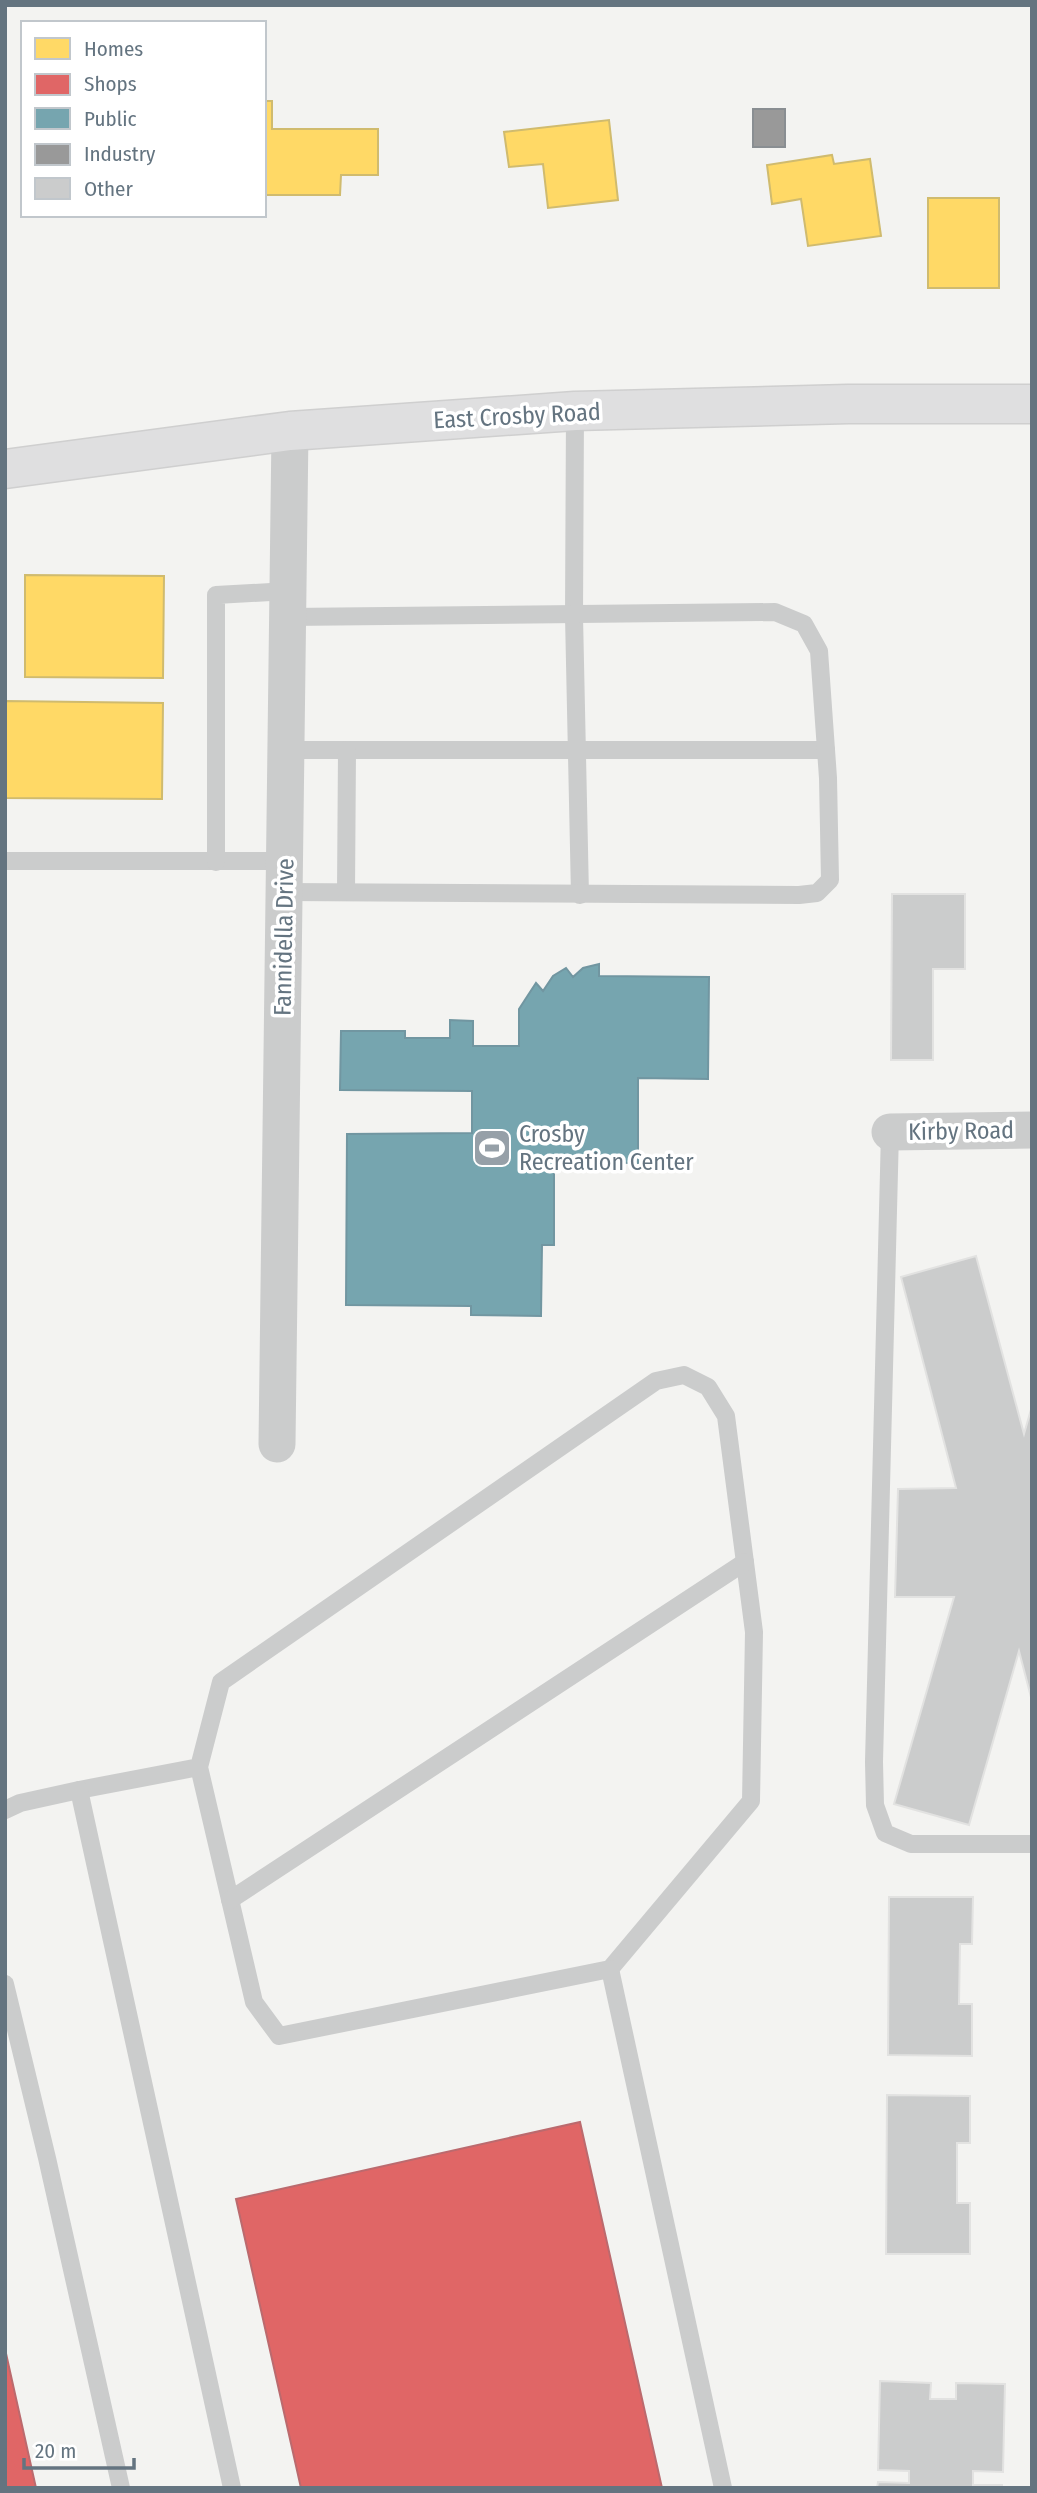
<svg xmlns="http://www.w3.org/2000/svg" width="1037" height="2493" viewBox="0 0 1037 2493" font-family="'Fira Sans Condensed',sans-serif">
	<style>
		.homes { fill: #ffd966; stroke: #d0bb6e; stroke-width: 2 }
		.shops { fill: #e06666; stroke: #bb6a6e; stroke-width: 2 }
		.public { fill: #76a5af; stroke: #7196a1; stroke-width: 2 }
		.industry { fill: #999; stroke: #898e92; stroke-width: 2 }
		.building { fill: #cbcccc; stroke: #e2e2e1; stroke-width: 2 }
		.lines { fill: none; stroke-linecap: round; stroke-linejoin: round }
		.secondary-casing { stroke: #cfcfcf; stroke-width: 41 }
		.lane { stroke: #cbcccc; stroke-width: 18 }
		.street { stroke: #cbcccc; stroke-width: 37 }
		.secondary { stroke: #dfdfe0; stroke-width: 38 }
		.labels { text-anchor: middle; stroke-width: 7; stroke-linejoin: round; paint-order: stroke }
		.street-label { font-size: 24px; fill: #647480; stroke: #fff }
		.poi-label { font-size: 24px; fill: #647480; stroke: #fff; text-anchor: start }
	</style>
	<rect width="100%" height="100%" fill="#f3f3f1"/>
	<g class="homes">
		<polygon points="264,101 272,101 272,129 378,129 378,175 341,175 340,195 264,195"/>
		<polygon points="609,120 618,200 548,208 543,164 509,167 504,132"/>
		<polygon points="832,155 834,164 870,159 881,236 808,246 801,199 772,204 767,165"/>
		<rect x="928" y="198" width="71" height="90"/>
		<polygon points="25,575 164,576 163,678 25,677"/>
		<polygon points="5,701 163,703 162,799 5,798"/>
	</g>
	<g class="shops">
		<polygon points="580,2122 662,2488 301,2488 236,2199"/>
		<polygon points="5,2349 36,2488 5,2488"/>
	</g>
	<polygon class="public" points="599,964 599,976 709,977 708,1079 638,1078 638,1163 554,1162 554,1245 542,1245 541,1316 471,1315 471,1306 346,1305 347,1134 472,1133 472,1091 340,1090 341,1031 405,1031 405,1038 450,1038 450,1020 473,1021 473,1046 519,1046 519,1009 536,983 543,991 553,976 566,968 573,977 583,968"/>
	<rect class="industry" x="753" y="109" width="32" height="38"/>
	<g class="building">
		<polygon points="892,894 965,894 965,969 933,969 933,1060 891,1060"/>
		<polygon points="976,1256 1024,1434 1032,1406 1032,1701 1019,1651 969,1825 894,1804 954,1597 895,1597 898,1489 956,1488 901,1277"/>
		<polygon points="889,1897 973,1897 972,1944 960,1944 959,2004 972,2004 972,2056 888,2055"/>
		<polygon points="887,2095 970,2096 970,2143 957,2143 957,2203 970,2203 970,2254 886,2254"/>
		<polygon points="880,2381 931,2383 930,2399 956,2399 956,2383 1005,2384 1003,2472 973,2471 973,2485 1002,2485 1002,2488 877,2488 878,2482 909,2483 909,2471 878,2470"/>
	</g>
	<g class="lines">
		<defs>
			<polyline id="secondary" points="5,469 290,431 575,411 848,404 1032,404"/>
		</defs>
		<use href="#secondary" class="secondary-casing"/>
		<g class="lane">
			<polyline points="575,411 574,616 580,895"/>
			<polyline points="286,750 826,750"/>
			<polyline points="5,861 285,861"/>
			<polyline points="216,862 216,595 288,591"/>
			<polyline points="284,892 799,895 817,893 830,880 828,778 819,651 804,624 775,612 288,617"/>
			<polyline points="346,892 347,750"/>
			<polyline points="890,1132 874,1762 875,1805 885,1833 911,1844 1032,1844"/>
			<polyline points="79,1790 199,1767 254,2002 279,2036 610,1969 751,1801 754,1632 726,1416 708,1387 684,1375 656,1381 221,1682 199,1767"/>
			<polyline points="5,1810 20,1803 79,1790 232,2488"/>
			<polyline points="230,1900 745,1562"/>
			<polyline points="610,1969 723,2488"/>
			<polyline points="5,1984 47,2158 121,2488"/>
		</g>
		<g class="street">
			<polyline points="890,1132 1032,1130"/>
			<polyline points="277,1444 290,431"/>
		</g>
		<use href="#secondary" class="secondary"/>
	</g>
	<defs>
		<symbol id="stadium-square" viewBox="-11 -11 22 22"><rect x="-9" y="-9" width="18" height="18" rx="4" fill="#96a0a8" stroke="#fff"/><path d="M0-5a6.5 5 0 1 0 0 10a6.5 5 0 1 0 0-10ZM-3.5-1.8h7v3.6h-7Z" fill="#fff"/></symbol>
	</defs>
	<g fill-rule="evenodd">
		<use href="#stadium-square" x="470" y="1126" width="44" height="44"/>
	</g>
	<g class="labels">
		<g class="street-label">
			<text transform="translate(517 416) rotate(-3)" y="8">East Crosby Road</text>
			<text transform="translate(284 937) rotate(-89)" y="8">Fannidella Drive</text>
			<text transform="translate(961 1131) rotate(-1)" y="8">Kirby Road</text>
		</g>
		<g class="poi-label">
			<text x="519" y="1142">Crosby<tspan x="519" dy="28">Recreation Center</tspan></text>
		</g>
	</g>
	<rect width="1037" height="2493" fill="none" stroke="#647480" stroke-width="14"/>
	<rect x="21" y="21" width="245" height="196" fill="#ffffff" stroke="#c1c7cc" stroke-width="2"/>
	<rect x="35" y="38" width="35" height="21" fill="#ffd966" stroke="#c1c7cc" stroke-width="2"/>
	<text x="84" y="56" font-size="21" fill="#647480">Homes</text>
	<rect x="35" y="74" width="35" height="21" fill="#e06666" stroke="#c1c7cc" stroke-width="2"/>
	<text x="84" y="91" font-size="21" fill="#647480">Shops</text>
	<rect x="35" y="108" width="35" height="21" fill="#76a5af" stroke="#c1c7cc" stroke-width="2"/>
	<text x="84" y="126" font-size="21" fill="#647480">Public</text>
	<rect x="35" y="144" width="35" height="21" fill="#999999" stroke="#c1c7cc" stroke-width="2"/>
	<text x="84" y="161" font-size="21" fill="#647480">Industry</text>
	<rect x="35" y="178" width="35" height="21" fill="#cbcccc" stroke="#c1c7cc" stroke-width="2"/>
	<text x="84" y="196" font-size="21" fill="#647480">Other</text>
	<path d="M24 2458v10h110v-10" fill="none" stroke="#647480" stroke-width="3.5"/>
	<text x="35" y="2458" font-size="21" fill="#647480" stroke="#ffffff" stroke-width="5" paint-order="stroke">20 m</text>
</svg>
